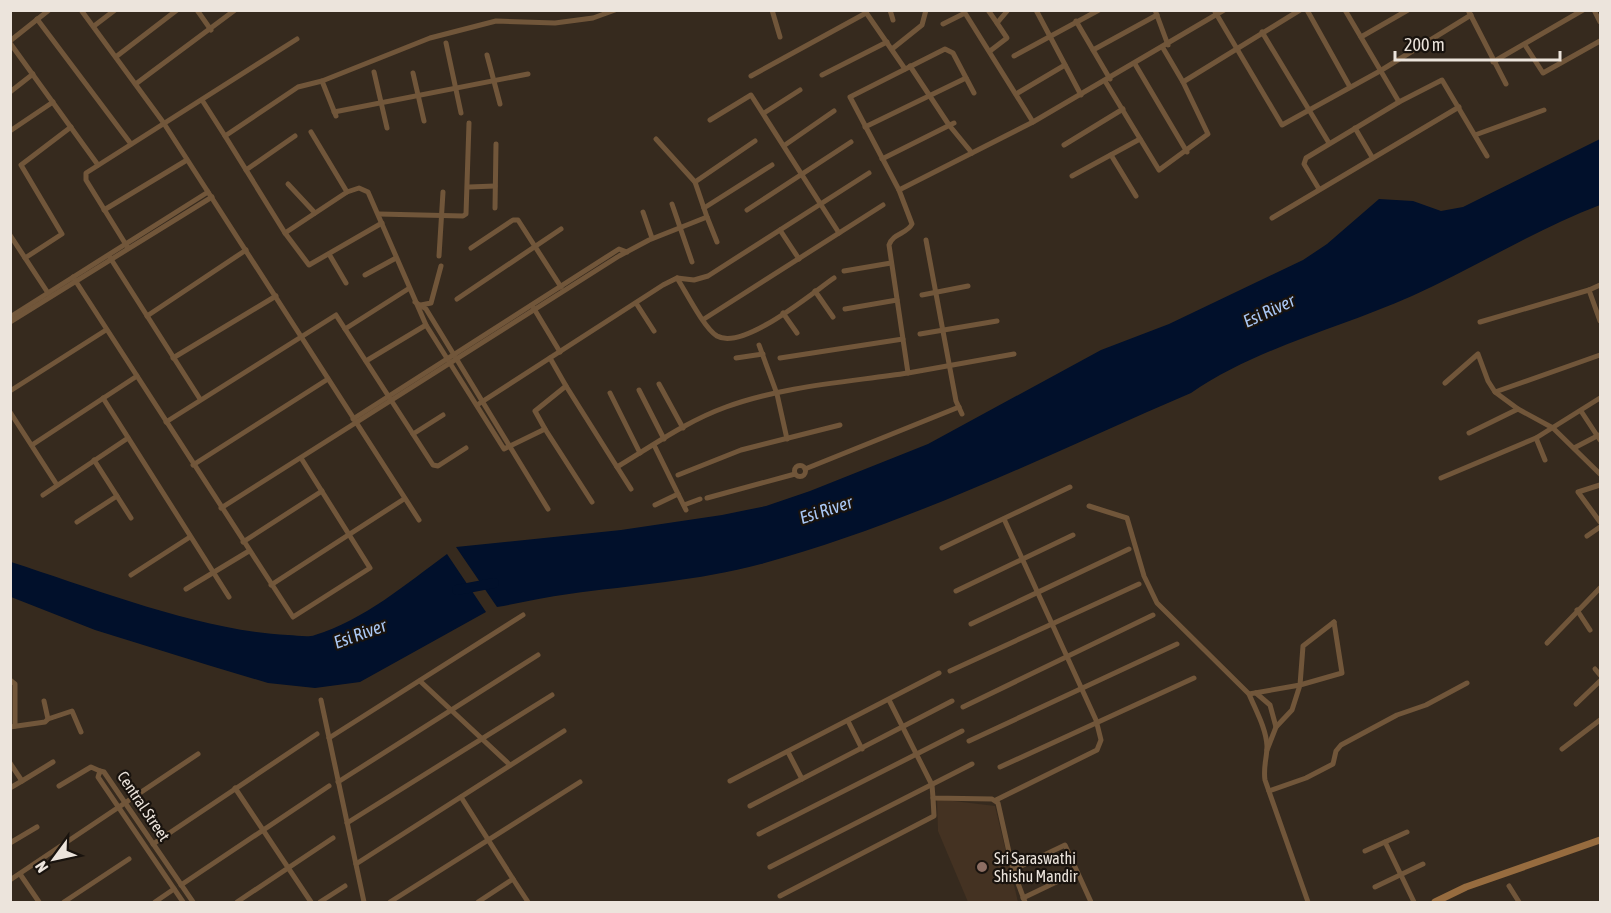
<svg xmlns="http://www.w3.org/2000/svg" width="1611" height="913" viewBox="0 0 1611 913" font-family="'Asap Condensed',sans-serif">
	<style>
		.built { fill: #443222 }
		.water { fill: #01102b }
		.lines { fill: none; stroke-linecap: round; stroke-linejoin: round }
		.river { stroke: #01102b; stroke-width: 10 }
		.street { stroke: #71563a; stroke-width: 5 }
		.secondary { stroke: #976c3f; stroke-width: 7 }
		.education-dot { fill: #8d6e63; stroke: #19130e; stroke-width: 2 }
		.labels { text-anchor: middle; stroke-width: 4.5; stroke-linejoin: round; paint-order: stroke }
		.street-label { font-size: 16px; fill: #ece4dc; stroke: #19130e }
		.poi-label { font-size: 16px; fill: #ece4dc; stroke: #19130e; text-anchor: start }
		.water-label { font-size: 18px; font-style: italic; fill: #aac8f5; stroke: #19130e }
	</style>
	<rect width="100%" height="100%" fill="#362a1e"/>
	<polygon class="built" points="937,799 995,806 1018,902 968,902 938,831"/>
	<g class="water">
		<path d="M 1600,139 L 1600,205 C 1535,230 1476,267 1412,296 C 1338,329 1258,347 1191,393 C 1049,454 911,523 761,564 C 698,581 633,585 569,594 C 545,597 521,603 497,607 L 456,547 L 621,530 L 722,515 L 766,506 L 810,491 L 928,444 L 1101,350 L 1169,324 L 1303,260 L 1327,244 L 1379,199 L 1413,201 L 1441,211 L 1463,207 Z"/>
		<path d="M 447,554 L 486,612 L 360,682 L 315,688 L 268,683 L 211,666 L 95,630 L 11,597 L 11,562 C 95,589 201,631 288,635 C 297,635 307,638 315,635 C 364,620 406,584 447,554 Z"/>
	</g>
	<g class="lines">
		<polyline class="river" points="457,590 494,583"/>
		<g class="street">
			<polyline points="81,10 163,122 419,520"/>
			<polyline points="197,10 211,30"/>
			<polyline points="772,10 780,37"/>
			<polyline points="890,10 893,20"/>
			<polyline points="988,10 997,23"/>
			<polyline points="1036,10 1081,95"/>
			<polyline points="1155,10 1168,45"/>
			<polyline points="1214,10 1282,125 1380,71 1471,15"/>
			<polyline points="1307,10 1350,87"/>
			<polyline points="1345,10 1399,102"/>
			<polyline points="1468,10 1506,84"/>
			<polyline points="1594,10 1600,22"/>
			<polyline points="865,11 905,69"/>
			<polyline points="37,19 131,144"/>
			<polyline points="1076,21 1110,79"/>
			<polyline points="943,24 965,13 1033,122"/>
			<polyline points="94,26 115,10"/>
			<polyline points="1262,32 1329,143"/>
			<polyline points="1361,37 1408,10"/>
			<polyline points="10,41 49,10"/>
			<polyline points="10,43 98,165"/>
			<polyline points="446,43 461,113"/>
			<polyline points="1525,45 1543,73 1600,41"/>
			<polyline points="892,49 922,25 926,10"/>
			<polyline points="1093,50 1157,15"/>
			<polyline points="990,51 1007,38 997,23 1008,10"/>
			<polyline points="487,55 500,104"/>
			<polyline points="117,56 177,10"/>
			<polyline points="1014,56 1099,10"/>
			<polyline points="1493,62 1583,10"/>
			<polyline points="1135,64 1187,152"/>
			<polyline points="910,66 949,125 972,153"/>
			<polyline points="374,72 387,128"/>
			<polyline points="413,73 424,121"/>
			<polyline points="822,75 887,42"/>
			<polyline points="751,76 866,13"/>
			<polyline points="1105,81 1159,170 1208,134 1183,82 1163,48"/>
			<polyline points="1183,82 1300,10"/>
			<polyline points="137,83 235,10"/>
			<polyline points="10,92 33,74"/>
			<polyline points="974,93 953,53 945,49 850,97 899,190 1033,122 1224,10"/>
			<polyline points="1016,94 1065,65"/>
			<polyline points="202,100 225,136 298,87 322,81"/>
			<polyline points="334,112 528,74"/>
			<polyline points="764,113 800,90"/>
			<polyline points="336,116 322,81 430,38 496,21 555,23 593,18 615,10"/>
			<polyline points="710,120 751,95 839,233"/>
			<polyline points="865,127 966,78"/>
			<polyline points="1355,128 1372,157"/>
			<polyline points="10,131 53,102"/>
			<polyline points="1475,135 1544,110"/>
			<polyline points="225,136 285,233 309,265 382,223"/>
			<polyline points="785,145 834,111"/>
			<polyline points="1064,145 1123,109"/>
			<polyline points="1111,155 1136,196"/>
			<polyline points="882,159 954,123"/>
			<polyline points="246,170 295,136"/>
			<polyline points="1072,176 1140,139"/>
			<polyline points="695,182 755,141"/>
			<polyline points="288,184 315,213"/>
			<polyline points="469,187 495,186"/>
			<polyline points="1319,189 1304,164 1306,158 1399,102 1442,80 1487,156"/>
			<path d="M 899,190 L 912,224 C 907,234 893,233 889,245 L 908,373 L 1014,354"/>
			<polyline points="347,192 359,188 368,192 426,325 504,449 545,429 535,411 566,386 550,358"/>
			<polyline points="672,204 692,262"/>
			<polyline points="495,208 496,144"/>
			<polyline points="704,208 772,165"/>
			<polyline points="104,210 187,160"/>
			<polyline points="747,210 851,142"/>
			<polyline points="643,212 652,238"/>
			<polyline points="379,214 463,216 466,214 469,123"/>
			<polyline points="707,217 717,242"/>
			<polyline points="1272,218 1459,107"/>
			<polyline points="780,230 799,259"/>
			<polyline points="285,233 347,192 311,132"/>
			<polyline points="10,235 48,293"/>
			<polyline points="926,240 956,401 962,414"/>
			<polyline points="128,248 86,180 86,173 297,39"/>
			<polyline points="471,248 513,220 518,220 561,287"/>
			<polyline points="329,254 346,283"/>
			<polyline points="109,256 200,399"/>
			<polyline points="439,256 443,192"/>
			<polyline points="25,258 62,234 21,165 71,127"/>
			<polyline points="844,271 891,263"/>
			<polyline points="365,275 396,258"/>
			<polyline points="73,277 293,617 370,568 301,458"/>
			<path d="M 677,278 C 686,292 704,328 717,336 C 743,351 812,293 834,278"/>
			<polyline points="815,291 833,317"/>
			<polyline points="922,295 968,286"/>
			<polyline points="457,299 561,229"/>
			<polyline points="415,302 426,309 548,509"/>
			<polyline points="636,303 654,331"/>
			<polyline points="421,305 431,303 441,266"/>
			<polyline points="533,307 560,352"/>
			<polyline points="845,309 897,300"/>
			<polyline points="783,313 797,333"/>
			<polyline points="147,316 246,250"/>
			<polyline points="10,317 208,192"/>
			<polyline points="704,319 883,205"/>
			<polyline points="1600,321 1589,290 1600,285"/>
			<polyline points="10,322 212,197"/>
			<polyline points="1480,322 1589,290"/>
			<polyline points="345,329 408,289"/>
			<polyline points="920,334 997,321"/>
			<polyline points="759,345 777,394 787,439"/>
			<polyline points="173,358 276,296"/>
			<polyline points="736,358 763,354"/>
			<polyline points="780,358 903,339"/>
			<polyline points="366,361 426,325"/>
			<polyline points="1445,383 1478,354 1488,381 1495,392 1518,409 1553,428 1600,474"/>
			<polyline points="659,384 683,428"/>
			<path d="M 566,386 L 617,467 C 652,446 687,421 726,407 C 783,386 848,382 908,373"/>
			<polyline points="639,390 664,439"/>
			<polyline points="10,391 106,330"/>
			<polyline points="1495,392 1600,355"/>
			<polyline points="610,393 640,453"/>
			<polyline points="103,398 229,597"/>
			<polyline points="477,405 663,285 677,278 694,280 708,276 869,173"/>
			<polyline points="1581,411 1600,440"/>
			<polyline points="10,412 57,485"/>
			<polyline points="353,419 619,249 627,252"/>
			<polyline points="166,422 336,315 433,465 438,466 466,448"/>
			<polyline points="545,429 592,502"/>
			<polyline points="1469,433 1518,409"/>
			<polyline points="413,434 443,415"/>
			<polyline points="1536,438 1545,460"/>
			<polyline points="32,445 137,376"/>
			<polyline points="654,445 686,510"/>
			<polyline points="1574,448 1599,435"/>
			<polyline points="94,460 131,518"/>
			<polyline points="193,465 328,379"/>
			<circle cx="800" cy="471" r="5.5"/>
			<polyline points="617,467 631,489"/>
			<polyline points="805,469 959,407"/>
			<polyline points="678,475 741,450 840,425"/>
			<polyline points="1441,478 1536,438 1600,398"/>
			<polyline points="1600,485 1578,492 1600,522"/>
			<polyline points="43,495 128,438"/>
			<polyline points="707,498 795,474"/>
			<polyline points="655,505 678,494"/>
			<polyline points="684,505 700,499"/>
			<polyline points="1089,506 1127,518 1144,576 1157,603 1249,694"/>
			<polyline points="221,508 619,256 649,240 707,217 695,182 656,139"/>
			<polyline points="77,522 117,496"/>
			<polyline points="1587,536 1600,527"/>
			<polyline points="243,542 322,491"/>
			<polyline points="942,548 1070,487"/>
			<polyline points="131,575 190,537"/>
			<polyline points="271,585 404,499"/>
			<polyline points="186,589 249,551"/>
			<polyline points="956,591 1073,535"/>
			<polyline points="1577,610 1590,630"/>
			<polyline points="971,624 1129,549"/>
			<polyline points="1547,643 1600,588"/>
			<polyline points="1595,669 1600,675"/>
			<polyline points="950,671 1139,584"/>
			<polyline points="10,680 15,684 15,726"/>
			<polyline points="420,681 510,765"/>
			<polyline points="1256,693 1270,705 1276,727"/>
			<polyline points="321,700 364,902"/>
			<polyline points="889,700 932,785 933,798 992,799 998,803 1013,870 1025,902"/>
			<polyline points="1576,704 1600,681"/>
			<polyline points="963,707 1153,615"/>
			<polyline points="48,719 72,711 81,732"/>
			<polyline points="848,721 862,749"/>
			<polyline points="10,727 45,722 48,719 44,701"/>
			<polyline points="329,738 523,615"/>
			<polyline points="969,741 1177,644"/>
			<polyline points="1562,749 1600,720"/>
			<polyline points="1267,750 1276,727 1292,710 1300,685 1342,673 1334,622"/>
			<polyline points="788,752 802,779"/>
			<polyline points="10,763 22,781 10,788"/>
			<polyline points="1000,767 1194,678"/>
			<polyline points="22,781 53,762"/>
			<polyline points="730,781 939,673"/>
			<polyline points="338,782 538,655"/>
			<polyline points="59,786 91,767 100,771"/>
			<polyline points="235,788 311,902"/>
			<polyline points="1269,791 1306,778 1333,764 1336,751 1341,745 1397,715 1426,705 1467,683"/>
			<polyline points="461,797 513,879 478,902"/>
			<polyline points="996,800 1097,750 1101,740 1096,720 1004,519"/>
			<polyline points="750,806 952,701"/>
			<polyline points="347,823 552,695"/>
			<polyline points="759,834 962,731"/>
			<polyline points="1385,842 1414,902"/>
			<polyline points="10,843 37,827"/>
			<polyline points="153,844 317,734"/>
			<polyline points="1365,851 1407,832"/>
			<polyline points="356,864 564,731"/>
			<polyline points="770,867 972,764"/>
			<polyline points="1013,870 1065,845 1091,902"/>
			<polyline points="20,874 39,902"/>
			<polyline points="513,879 528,902"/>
			<polyline points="10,880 198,754"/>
			<polyline points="181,885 329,786"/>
			<polyline points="1509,886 1519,902"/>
			<polyline points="1375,887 1423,864"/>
			<polyline points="780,896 934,816 933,798"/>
			<polyline points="1023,898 1073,874"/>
			<polyline points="64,902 129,859"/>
			<polyline points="155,902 174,889"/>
			<polyline points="183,902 98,777 100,771 104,772 193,902"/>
			<polyline points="237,902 333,838"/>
			<polyline points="320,902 345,886"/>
			<polyline points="390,902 580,782"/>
			<path d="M 1308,902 L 1265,780 C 1263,767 1267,758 1267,746 C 1266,728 1256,711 1249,694 L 1300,685 L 1303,646 L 1334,622"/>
		</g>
		<polyline class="secondary" points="1435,902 1466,887 1600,840"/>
	</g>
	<circle class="education-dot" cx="982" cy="867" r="6"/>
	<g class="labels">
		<g class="street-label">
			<text transform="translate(144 806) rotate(56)" y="6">Central Street</text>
		</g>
		<g class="poi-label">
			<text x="994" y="864">Sri Saraswathi<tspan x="994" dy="18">Shishu Mandir</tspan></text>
		</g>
		<g class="water-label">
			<text transform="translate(1269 311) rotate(-25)" y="6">Esi River</text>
			<text transform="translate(826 510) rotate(-18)" y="6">Esi River</text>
			<text transform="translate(360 634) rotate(-20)" y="6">Esi River</text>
		</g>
	</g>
	<rect width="1611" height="913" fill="none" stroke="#ece4dc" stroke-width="24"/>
	<g transform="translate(54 859) rotate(237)" stroke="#19130e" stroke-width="4.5" paint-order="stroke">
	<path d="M0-4.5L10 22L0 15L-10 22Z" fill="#ece4dc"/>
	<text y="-9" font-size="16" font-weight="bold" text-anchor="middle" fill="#ece4dc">N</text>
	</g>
	<path d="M1395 51v9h165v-9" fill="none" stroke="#ece4dc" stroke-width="3"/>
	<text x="1404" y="51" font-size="18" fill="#ece4dc" stroke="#19130e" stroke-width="4.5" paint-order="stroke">200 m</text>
</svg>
